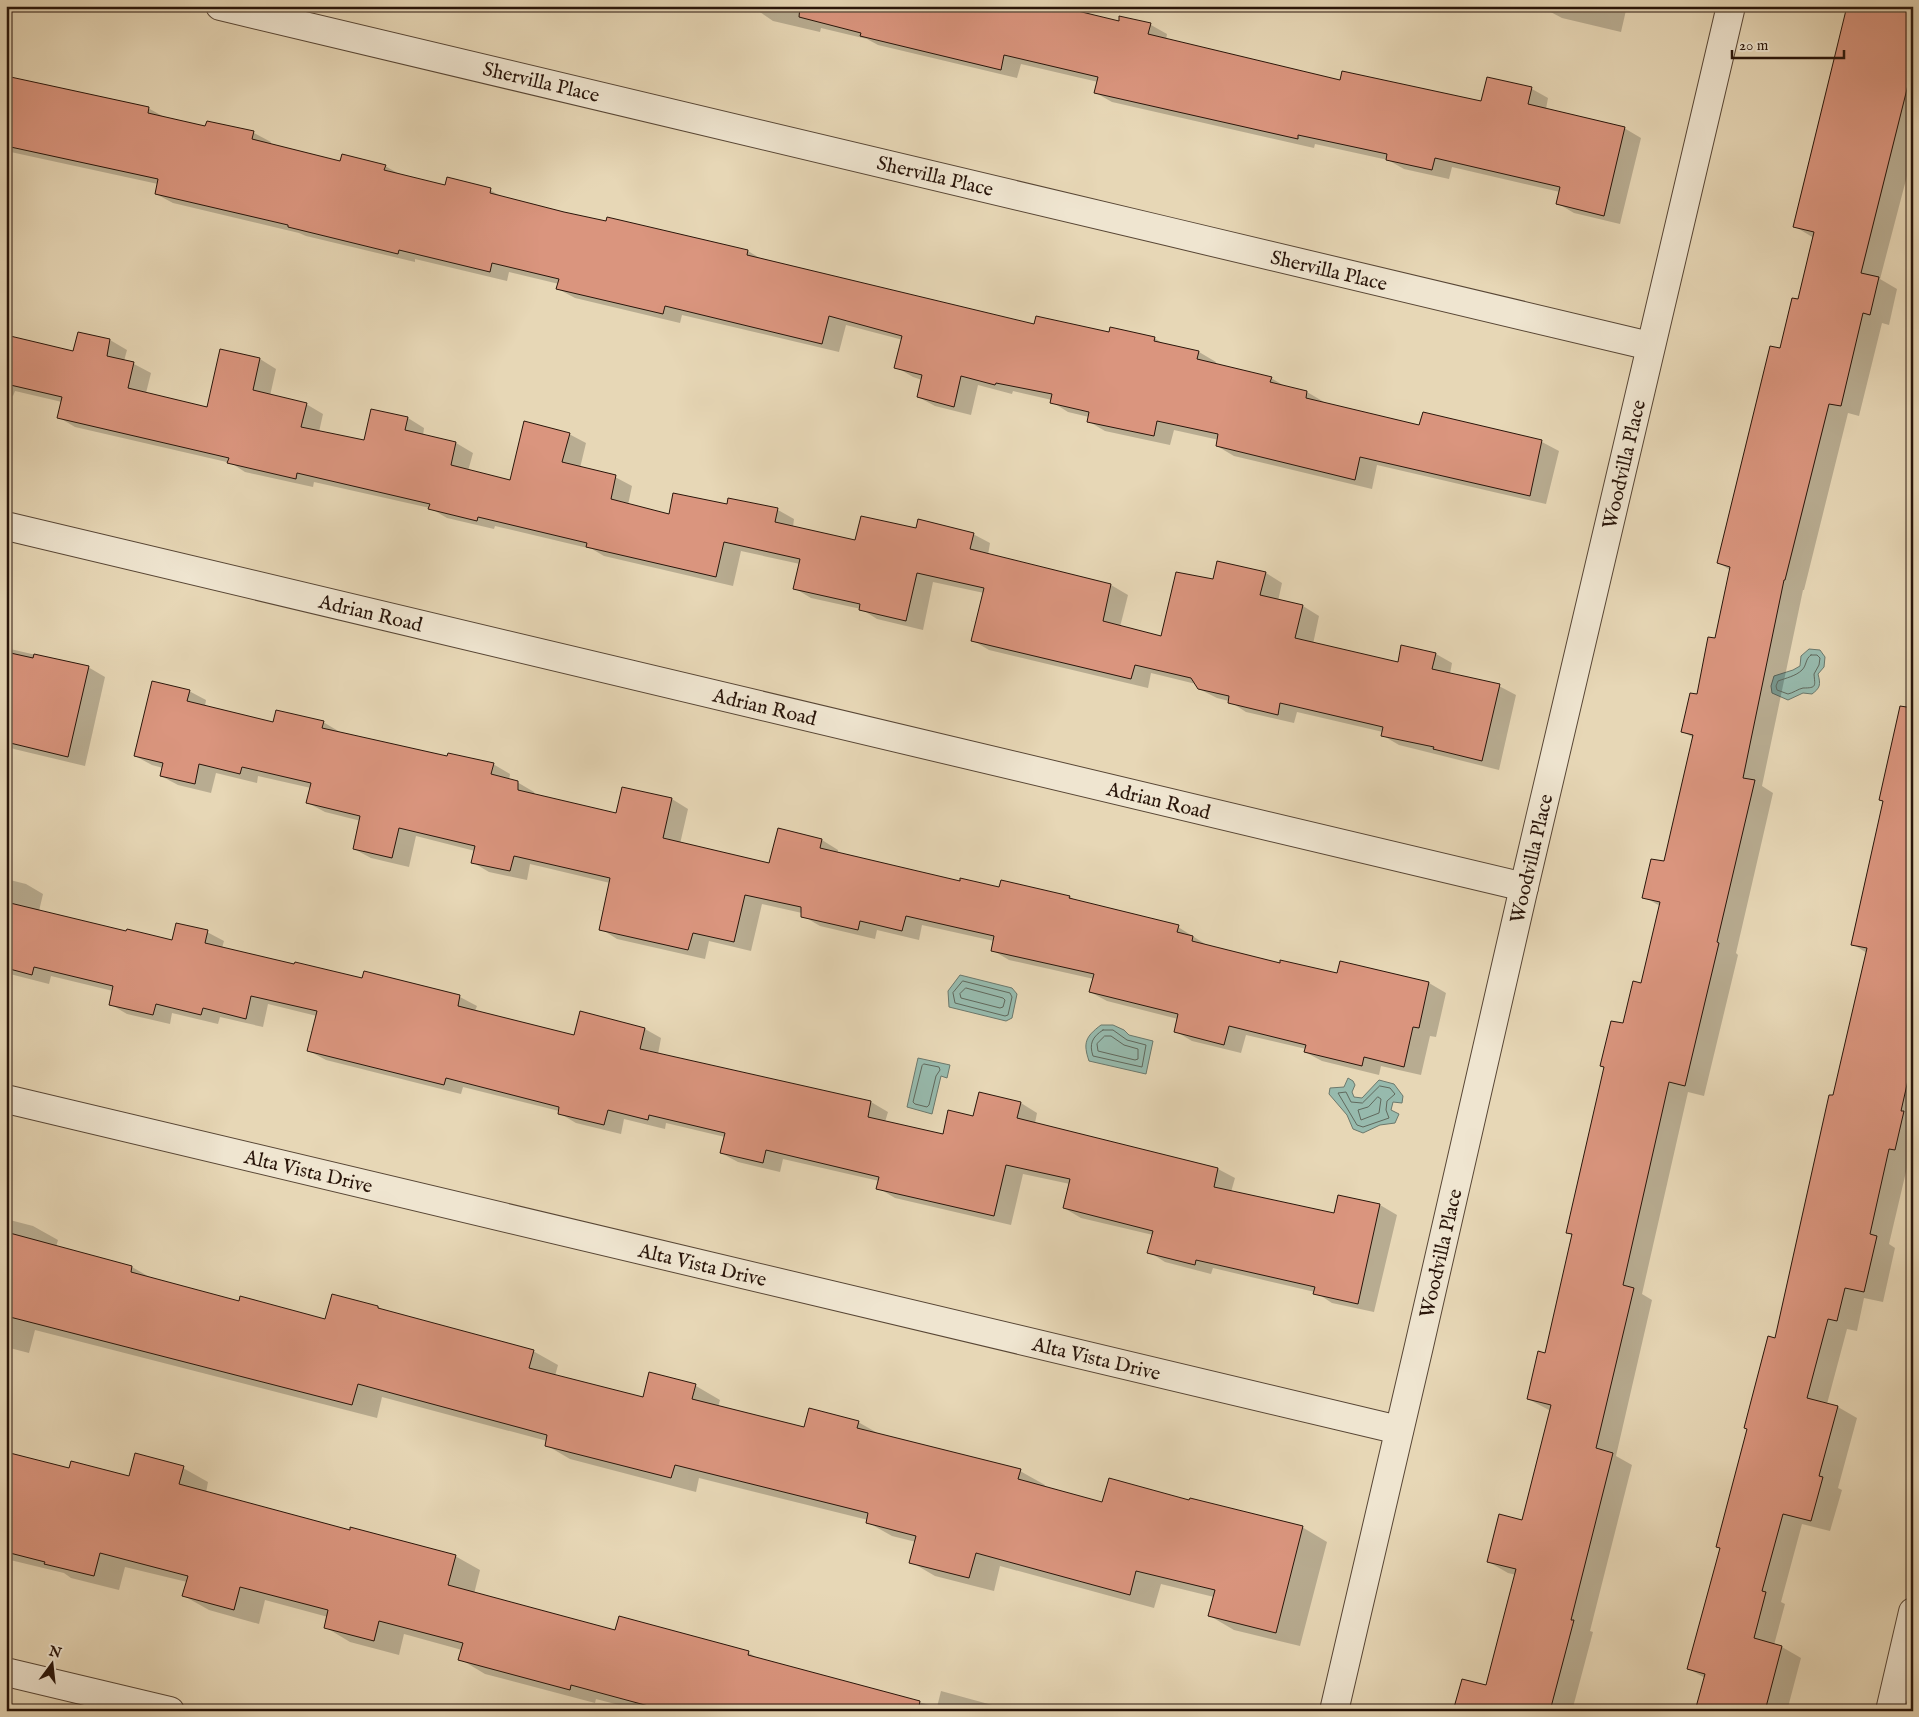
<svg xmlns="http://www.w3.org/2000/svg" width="1919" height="1717" viewBox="0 0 1919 1717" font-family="'IM FELL English',serif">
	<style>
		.water { fill: #97baad; stroke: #6b786c }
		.shadow { fill: #0003 }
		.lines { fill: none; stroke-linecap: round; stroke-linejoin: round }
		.shore { stroke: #60685c; stroke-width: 1 }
		.building { fill: #da957e; stroke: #29150a }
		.street-casing { stroke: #584635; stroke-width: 30 }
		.street { stroke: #efe5d0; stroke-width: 28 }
		.labels { text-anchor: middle; stroke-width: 4; stroke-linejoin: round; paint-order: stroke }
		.street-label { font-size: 20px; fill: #29150a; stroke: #efe5d0 }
	</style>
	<rect width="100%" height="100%" fill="#e7d7b6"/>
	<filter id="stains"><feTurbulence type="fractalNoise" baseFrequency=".004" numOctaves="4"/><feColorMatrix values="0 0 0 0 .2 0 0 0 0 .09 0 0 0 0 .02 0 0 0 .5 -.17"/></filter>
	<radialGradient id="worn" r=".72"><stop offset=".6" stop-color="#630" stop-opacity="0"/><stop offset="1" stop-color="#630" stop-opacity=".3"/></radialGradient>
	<g class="water">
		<path d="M 1809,649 L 1820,650 L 1825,657 L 1824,667 L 1818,674 C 1821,685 1820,688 1812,694 L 1803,693 L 1788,700 L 1772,693 L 1771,686 L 1774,676 L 1793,670 L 1800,666 L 1801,656 Z"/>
		<polygon points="960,975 1012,988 1017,994 1012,1018 1006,1021 949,1007 948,991"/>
		<path d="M 1101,1025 L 1113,1025 L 1124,1030 L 1129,1035 L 1153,1041 L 1146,1074 L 1089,1061 C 1083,1043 1085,1037 1101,1025 Z"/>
		<polygon points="918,1058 950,1065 947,1078 941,1076 932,1114 907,1107"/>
		<polygon points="1348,1078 1353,1081 1355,1085 1352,1092 1354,1097 1362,1098 1379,1080 1394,1084 1403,1096 1402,1103 1393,1102 1391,1110 1399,1114 1395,1123 1380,1125 1363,1133 1353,1129 1347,1115 1329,1094 1330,1088 1344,1087"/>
	</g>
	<g class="shadow">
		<polygon points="703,6 718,6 717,9"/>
		<polygon points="741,6 1020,6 1120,22 1151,25 1167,34 1166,40 1341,82 1482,103 1532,89 1548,98 1546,109 1624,128 1641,138 1620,224 1574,213 1557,203 1560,192 1452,167 1449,179 1404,169 1388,160 1315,144 1314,148 1112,102 1096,93 1098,82 1021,64 1017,78 878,45 867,39 821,28 820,32 773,21 757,10"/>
		<polygon points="1546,6 1627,6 1621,32 1562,18 1545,9"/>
		<polygon points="1913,6 1913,153 1880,279 1897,289 1889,325 1882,323 1859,416 1848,413 1804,590 1803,590 1762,786 1773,793 1736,953 1738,955 1704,1096 1688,1092 1642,1294 1652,1300 1616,1456 1632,1465 1590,1631 1593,1632 1572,1711 1455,1711 1487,1687 1516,1575 1508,1573 1489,1562 1523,1522 1551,1411 1528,1399 1546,1355 1573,1236 1567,1232 1624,1025 1642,984 1660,906 1644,897 1665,863 1694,738 1683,732 1698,695 1716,640 1730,570 1719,563 1781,350 1799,301 1814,238 1794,226"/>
		<polygon points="6,77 148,108 166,118 206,128 208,122 254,133 271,142 270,145 341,162 385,166 403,176 446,187 490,190 504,198 607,223 608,219 748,251 763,260 1035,325 1154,338 1167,346 1199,352 1216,362 1215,365 1271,378 1288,388 1307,392 1324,402 1323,404 1420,427 1424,414 1542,442 1559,451 1546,504 1377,465 1372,489 1234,456 1217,446 1219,440 1174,430 1170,445 1105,431 1088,421 1089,417 1068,412 1052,402 1052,400 1013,391 1012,394 978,385 971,415 935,406 918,397 922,380 913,377 896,367 903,340 846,325 839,352 682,315 680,323 575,298 558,289 559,284 509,272 507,281 415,259 415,262 306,236 299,233 173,203 156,194 158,184 6,151"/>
		<polygon points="79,333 110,340 127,350 124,361 134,364 151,373 146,393 207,408 260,359 276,369 270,396 306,404 323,414 319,432 365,441 408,418 424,428 423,436 456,443 473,453 468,471 510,482 569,434 586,443 580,468 615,477 632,486 628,505 670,515 728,506 778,510 794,519 793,527 856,542 916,529 973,534 990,543 988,555 1111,585 1128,595 1120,627 1162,638 1214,581 1266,573 1282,583 1278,601 1303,606 1319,616 1313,644 1399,664 1436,654 1452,663 1450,674 1499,686 1516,695 1499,770 1399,745 1382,735 1383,732 1297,712 1294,723 1246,712 1229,701 1217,698 1199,689 1196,684 1151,673 1148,688 989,650 972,640 984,593 933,582 923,630 877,619 861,609 811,598 794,588 800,564 741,551 733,586 604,556 592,549 495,526 494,529 447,518 430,508 314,482 313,487 245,472 231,463 75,427 58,417 62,402 15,391 13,396 6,394 6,336 74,353"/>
		<polygon points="6,648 88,667 105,677 85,766 14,749 6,745"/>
		<polygon points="189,691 206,700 205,706 274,723 323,722 340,732 340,733 448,757 493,764 510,774 509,780 517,782 534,792 535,795 617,814 623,788 672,799 688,809 680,844 770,864 822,840 838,850 838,853 960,883 1000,889 1002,881 1070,897 1078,902 1178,927 1210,947 1281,964 1338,974 1340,962 1429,983 1446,993 1436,1037 1430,1036 1421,1075 1381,1066 1379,1075 1322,1061 1305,1052 1306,1049 1246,1035 1241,1053 1192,1041 1175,1031 1178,1019 1107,1001 1090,992 1094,979 1009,960 992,950 994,941 922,925 919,940 877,930 875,939 820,926 803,916 802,913 762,904 751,951 709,941 705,959 617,939 601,929 610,883 530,864 527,880 489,872 472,862 475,851 416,836 409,867 371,858 354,849 361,821 325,812 308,803 311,788 258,776 257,783 216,773 211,793 178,785 161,776 163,768 152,765 135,756"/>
		<polygon points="1913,735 1913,1160 1909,1159 1889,1244 1895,1248 1883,1302 1864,1298 1857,1331 1847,1329 1827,1404 1838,1407 1857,1418 1838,1488 1842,1490 1830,1531 1802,1524 1781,1602 1785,1604 1774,1645 1782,1647 1801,1658 1787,1711 1696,1711 1705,1678 1689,1669 1775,1339 1834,1097 1867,953 1852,944 1884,802 1881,800"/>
		<polygon points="6,879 26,884 43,894 39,911 127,933 172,942 207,932 224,941 222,948 363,979 365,973 460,997 477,1006 475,1011 575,1036 645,1029 661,1038 658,1054 871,1102 888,1112 885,1122 944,1136 974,1117 1021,1103 1037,1113 1035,1123 1218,1169 1235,1178 1231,1192 1335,1215 1339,1196 1380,1205 1397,1215 1374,1312 1332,1303 1315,1292 1213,1268 1211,1274 1165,1262 1149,1252 1153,1235 1081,1218 1064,1208 1070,1184 1023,1174 1011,1225 895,1198 878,1188 879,1181 783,1159 780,1172 738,1162 721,1153 725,1137 666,1123 665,1129 624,1119 621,1134 576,1123 559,1113 559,1111 463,1087 461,1094 326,1060 309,1051 317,1016 268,1004 263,1027 220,1017 218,1024 172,1013 170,1024 127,1014 110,1004 113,991 51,976 49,984 6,973"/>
		<polygon points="6,1219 33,1226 58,1240 56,1247 132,1267 153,1279 240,1303 326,1321 378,1307 386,1312 533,1351 558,1365 555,1376 644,1399 650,1374 696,1386 720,1400 718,1407 805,1429 858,1422 881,1435 1020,1471 1045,1485 1044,1487 1103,1503 1190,1501 1302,1527 1327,1542 1300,1646 1234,1630 1210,1616 1214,1597 1161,1584 1154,1608 1000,1566 994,1591 935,1576 911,1562 916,1542 892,1536 867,1522 868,1520 699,1478 696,1492 570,1459 546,1445 547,1441 382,1397 377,1418 35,1330 29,1353 6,1347"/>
		<polygon points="6,1453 70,1469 129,1478 183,1468 208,1482 206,1493 350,1532 455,1556 480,1570 474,1594 616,1632 619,1618 749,1653 761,1660 937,1707 941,1691 1014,1711 642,1711 596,1699 595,1703 485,1674 460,1659 462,1650 404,1634 399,1655 350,1642 325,1627 328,1617 265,1600 259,1624 209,1610 184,1596 187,1582 125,1567 119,1590 71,1578 64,1573 6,1559"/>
	</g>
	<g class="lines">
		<g class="shore">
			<path d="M 1811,655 L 1817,655 L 1820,658 L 1819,665 L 1814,674 C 1815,686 1817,688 1803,688 C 1798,689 1793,693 1788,694 L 1777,690 L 1776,686 L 1778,681 C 1786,678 1796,676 1802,670 C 1807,665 1805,659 1811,655 Z"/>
			<polygon points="963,981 1010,993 1012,997 1008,1015 1005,1016 955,1003 953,993"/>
			<polygon points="966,988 1003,998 1005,1000 1003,1007 1000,1008 961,998 960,994"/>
			<path d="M 1103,1030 L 1113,1030 L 1127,1040 L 1146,1045 L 1142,1067 L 1093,1056 C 1089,1044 1092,1037 1103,1030 Z"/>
			<polygon points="1105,1036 1111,1036 1124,1045 1138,1049 1138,1059 1135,1060 1098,1051 1097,1044"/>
			<polygon points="924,1064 939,1067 940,1070 936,1076 929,1105 927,1107 915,1104 913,1102 922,1066"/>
			<polygon points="1380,1086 1390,1088 1395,1094 1387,1101 1386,1110 1389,1118 1363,1127 1357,1125 1338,1093 1346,1092 1351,1102 1362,1103"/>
			<polygon points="1378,1097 1381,1099 1379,1113 1361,1120 1358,1110 1368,1107"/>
		</g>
	</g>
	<g class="building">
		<polygon points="800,6 1057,6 1119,21 1119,16 1151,23 1148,34 1340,80 1342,71 1481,101 1487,77 1532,87 1528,104 1625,127 1604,216 1556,204 1560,187 1435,158 1432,170 1386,160 1387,154 1298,135 1298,139 1094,93 1098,77 1004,55 1001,70 860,36 861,33 799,17"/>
		<polygon points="1847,6 1913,6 1913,65 1861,273 1879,277 1870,315 1863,313 1841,406 1829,404 1785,580 1784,580 1743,778 1755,780 1717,942 1719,943 1685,1086 1669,1082 1623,1285 1634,1288 1596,1448 1613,1453 1571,1620 1574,1620 1550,1711 1453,1711 1462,1679 1486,1685 1516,1569 1487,1562 1499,1514 1522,1520 1551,1405 1527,1399 1538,1351 1545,1353 1572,1234 1566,1233 1604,1067 1600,1066 1611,1021 1623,1023 1633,981 1641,983 1660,902 1642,898 1651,859 1664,861 1693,735 1681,732 1690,693 1697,694 1708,637 1715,638 1730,567 1717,563 1770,346 1780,348 1792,298 1798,299 1814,232 1793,227"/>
		<polygon points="6,76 149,107 148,113 205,126 207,121 254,131 252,139 340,161 342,154 386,165 384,170 445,185 447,177 491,188 490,193 564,212 606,221 607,217 748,250 747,255 1034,324 1036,316 1109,332 1110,327 1155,337 1154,341 1199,351 1197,359 1272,377 1270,382 1307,391 1306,398 1419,425 1423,412 1542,440 1530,496 1360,457 1355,480 1216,446 1218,434 1157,421 1154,436 1087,422 1089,412 1050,403 1052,394 996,383 995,385 961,376 954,407 917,397 922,375 894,368 902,336 829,316 822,344 665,306 663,314 556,289 559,279 492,263 490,272 399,250 398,254 288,227 288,225 155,194 158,179 6,146"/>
		<polygon points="78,332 110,339 107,356 134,362 128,388 207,407 220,349 260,358 253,390 307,403 301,427 364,440 371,409 408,417 405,430 456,442 451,465 510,480 524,421 570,433 562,462 616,475 611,499 669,514 673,493 727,504 728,498 778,508 775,522 855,540 861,516 916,528 918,519 974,533 970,549 1111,584 1103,621 1161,636 1176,572 1213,579 1217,561 1266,572 1260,595 1303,605 1295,638 1398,662 1401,645 1436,653 1432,669 1500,684 1482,761 1433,749 1434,747 1381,736 1383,727 1280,703 1278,715 1228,703 1229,696 1198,689 1191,678 1135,665 1131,679 971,641 984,588 917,573 906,621 859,610 860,604 793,589 800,559 724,542 716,577 586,547 587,543 478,517 477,521 428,509 430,504 297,473 296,479 227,463 229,458 57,418 62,397 6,384 6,335 73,351"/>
		<polygon points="6,652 33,658 34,654 89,666 68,757 6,742"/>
		<polygon points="152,681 190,690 187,701 273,722 276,710 324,721 322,728 447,756 448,753 494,763 491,774 518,781 518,790 616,813 622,787 672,798 663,838 769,863 778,828 822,839 820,848 960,881 960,878 999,887 1001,880 1070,896 1069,898 1179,925 1177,932 1193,936 1192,941 1280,963 1280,960 1337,973 1340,961 1429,982 1419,1028 1413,1027 1404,1067 1364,1057 1362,1066 1304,1052 1306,1045 1229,1026 1224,1045 1174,1032 1178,1014 1089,992 1094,974 991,951 994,936 906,916 902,931 860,921 858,930 801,917 801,907 745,895 734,942 693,933 688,950 599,930 610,878 514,856 510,871 471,863 475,846 399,828 392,858 353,849 360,816 306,803 311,783 242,767 240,774 199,764 195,784 160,776 163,763 134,756"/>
		<polygon points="1900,706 1913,708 1913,1058 1901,1111 1904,1111 1895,1150 1889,1149 1870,1234 1877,1236 1864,1292 1845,1288 1837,1321 1828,1319 1807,1398 1838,1406 1819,1476 1823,1477 1811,1521 1783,1514 1762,1591 1766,1592 1754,1638 1782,1646 1765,1711 1695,1711 1705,1674 1687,1669 1720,1548 1716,1547 1747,1429 1744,1428 1768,1336 1775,1338 1829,1095 1833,1095 1867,948 1851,945 1883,801 1879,800"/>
		<polygon points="6,902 126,931 127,929 172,940 176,923 208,930 205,943 294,964 295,962 362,978 364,971 460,995 458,1006 574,1035 580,1011 645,1028 640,1049 871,1101 868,1117 943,1134 948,1110 973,1116 979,1092 1021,1102 1017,1118 1218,1168 1214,1187 1334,1213 1338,1195 1380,1204 1358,1304 1313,1294 1315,1287 1196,1260 1195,1265 1147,1253 1153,1231 1063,1208 1070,1179 1006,1165 994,1216 876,1189 879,1177 766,1150 763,1163 720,1153 725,1133 649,1115 648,1120 608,1110 604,1125 558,1114 559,1107 446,1078 444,1085 307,1051 317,1011 251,996 246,1019 203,1008 201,1015 156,1004 153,1015 109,1005 113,986 34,967 32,975 6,968"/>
		<polygon points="6,1232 132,1266 131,1272 239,1301 240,1296 325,1319 332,1294 378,1306 378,1308 534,1350 529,1368 643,1397 649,1372 696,1384 692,1399 804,1427 809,1408 859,1421 857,1428 1021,1469 1018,1479 1102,1502 1109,1478 1189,1500 1190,1498 1303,1526 1276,1633 1208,1616 1215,1590 1136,1571 1130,1595 976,1553 969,1578 909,1563 916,1536 866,1523 868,1513 675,1465 671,1478 545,1446 547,1435 358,1384 352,1405 6,1316"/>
		<polygon points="6,1452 69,1468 71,1461 129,1476 135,1453 184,1466 179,1484 350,1530 350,1527 456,1555 448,1585 615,1630 619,1616 749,1651 748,1655 920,1701 918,1711 667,1711 571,1685 570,1690 458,1660 463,1643 379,1621 374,1641 324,1628 328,1610 240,1587 234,1610 182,1596 188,1576 100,1553 94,1576 44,1564 45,1562 6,1552"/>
	</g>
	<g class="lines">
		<defs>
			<g id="street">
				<path id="s1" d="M 220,6 C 698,117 1173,234 1650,346"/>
				<path id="s2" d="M 6,526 L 1524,887"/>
				<path id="s3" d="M 6,1099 L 1399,1430"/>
				<polyline points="6,1672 170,1711"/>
				<path id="s4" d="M 1334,1711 L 1419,1346 L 1524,887 L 1731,6"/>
				<polyline points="1890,1711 1913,1612"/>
			</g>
		</defs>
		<use href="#street" class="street-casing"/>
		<use href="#street" class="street"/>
	</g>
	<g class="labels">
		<g class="street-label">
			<text dy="7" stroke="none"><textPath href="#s1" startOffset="330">Shervilla Place</textPath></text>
			<text dy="7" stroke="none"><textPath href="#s1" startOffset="735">Shervilla Place</textPath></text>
			<text dy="7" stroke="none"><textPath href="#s1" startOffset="1140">Shervilla Place</textPath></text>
			<text dy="7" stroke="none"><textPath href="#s4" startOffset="1280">Woodvilla Place</textPath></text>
			<text dy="7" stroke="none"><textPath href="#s2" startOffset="375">Adrian Road</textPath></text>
			<text dy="7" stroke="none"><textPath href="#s2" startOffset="780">Adrian Road</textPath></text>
			<text dy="7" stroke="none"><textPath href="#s2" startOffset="1185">Adrian Road</textPath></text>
			<text dy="7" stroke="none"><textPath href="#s4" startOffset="875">Woodvilla Place</textPath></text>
			<text dy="7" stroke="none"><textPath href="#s3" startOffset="311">Alta Vista Drive</textPath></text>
			<text dy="7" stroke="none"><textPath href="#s4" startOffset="470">Woodvilla Place</textPath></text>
			<text dy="7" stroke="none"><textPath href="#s3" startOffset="716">Alta Vista Drive</textPath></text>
			<text dy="7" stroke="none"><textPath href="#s3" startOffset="1121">Alta Vista Drive</textPath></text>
		</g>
	</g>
	<rect width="1919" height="1717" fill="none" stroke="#e7d7b6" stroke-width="25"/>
	<rect x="8" y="8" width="1904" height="1702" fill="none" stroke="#29150a" stroke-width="2.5"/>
	<rect x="12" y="12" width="1894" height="1692" fill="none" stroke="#29150a"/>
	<g transform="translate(52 1664) rotate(15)" stroke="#efe5d0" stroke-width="4" paint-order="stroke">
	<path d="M0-4L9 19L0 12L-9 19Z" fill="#29150a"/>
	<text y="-8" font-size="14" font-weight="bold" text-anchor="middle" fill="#29150a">N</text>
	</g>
	<path d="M1732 50v8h112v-8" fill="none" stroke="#29150a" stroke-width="2.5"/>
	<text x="1739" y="50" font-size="15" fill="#29150a" stroke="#efe5d0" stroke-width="4" paint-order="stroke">20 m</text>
	<rect width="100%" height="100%" filter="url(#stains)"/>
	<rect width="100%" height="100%" fill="url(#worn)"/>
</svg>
